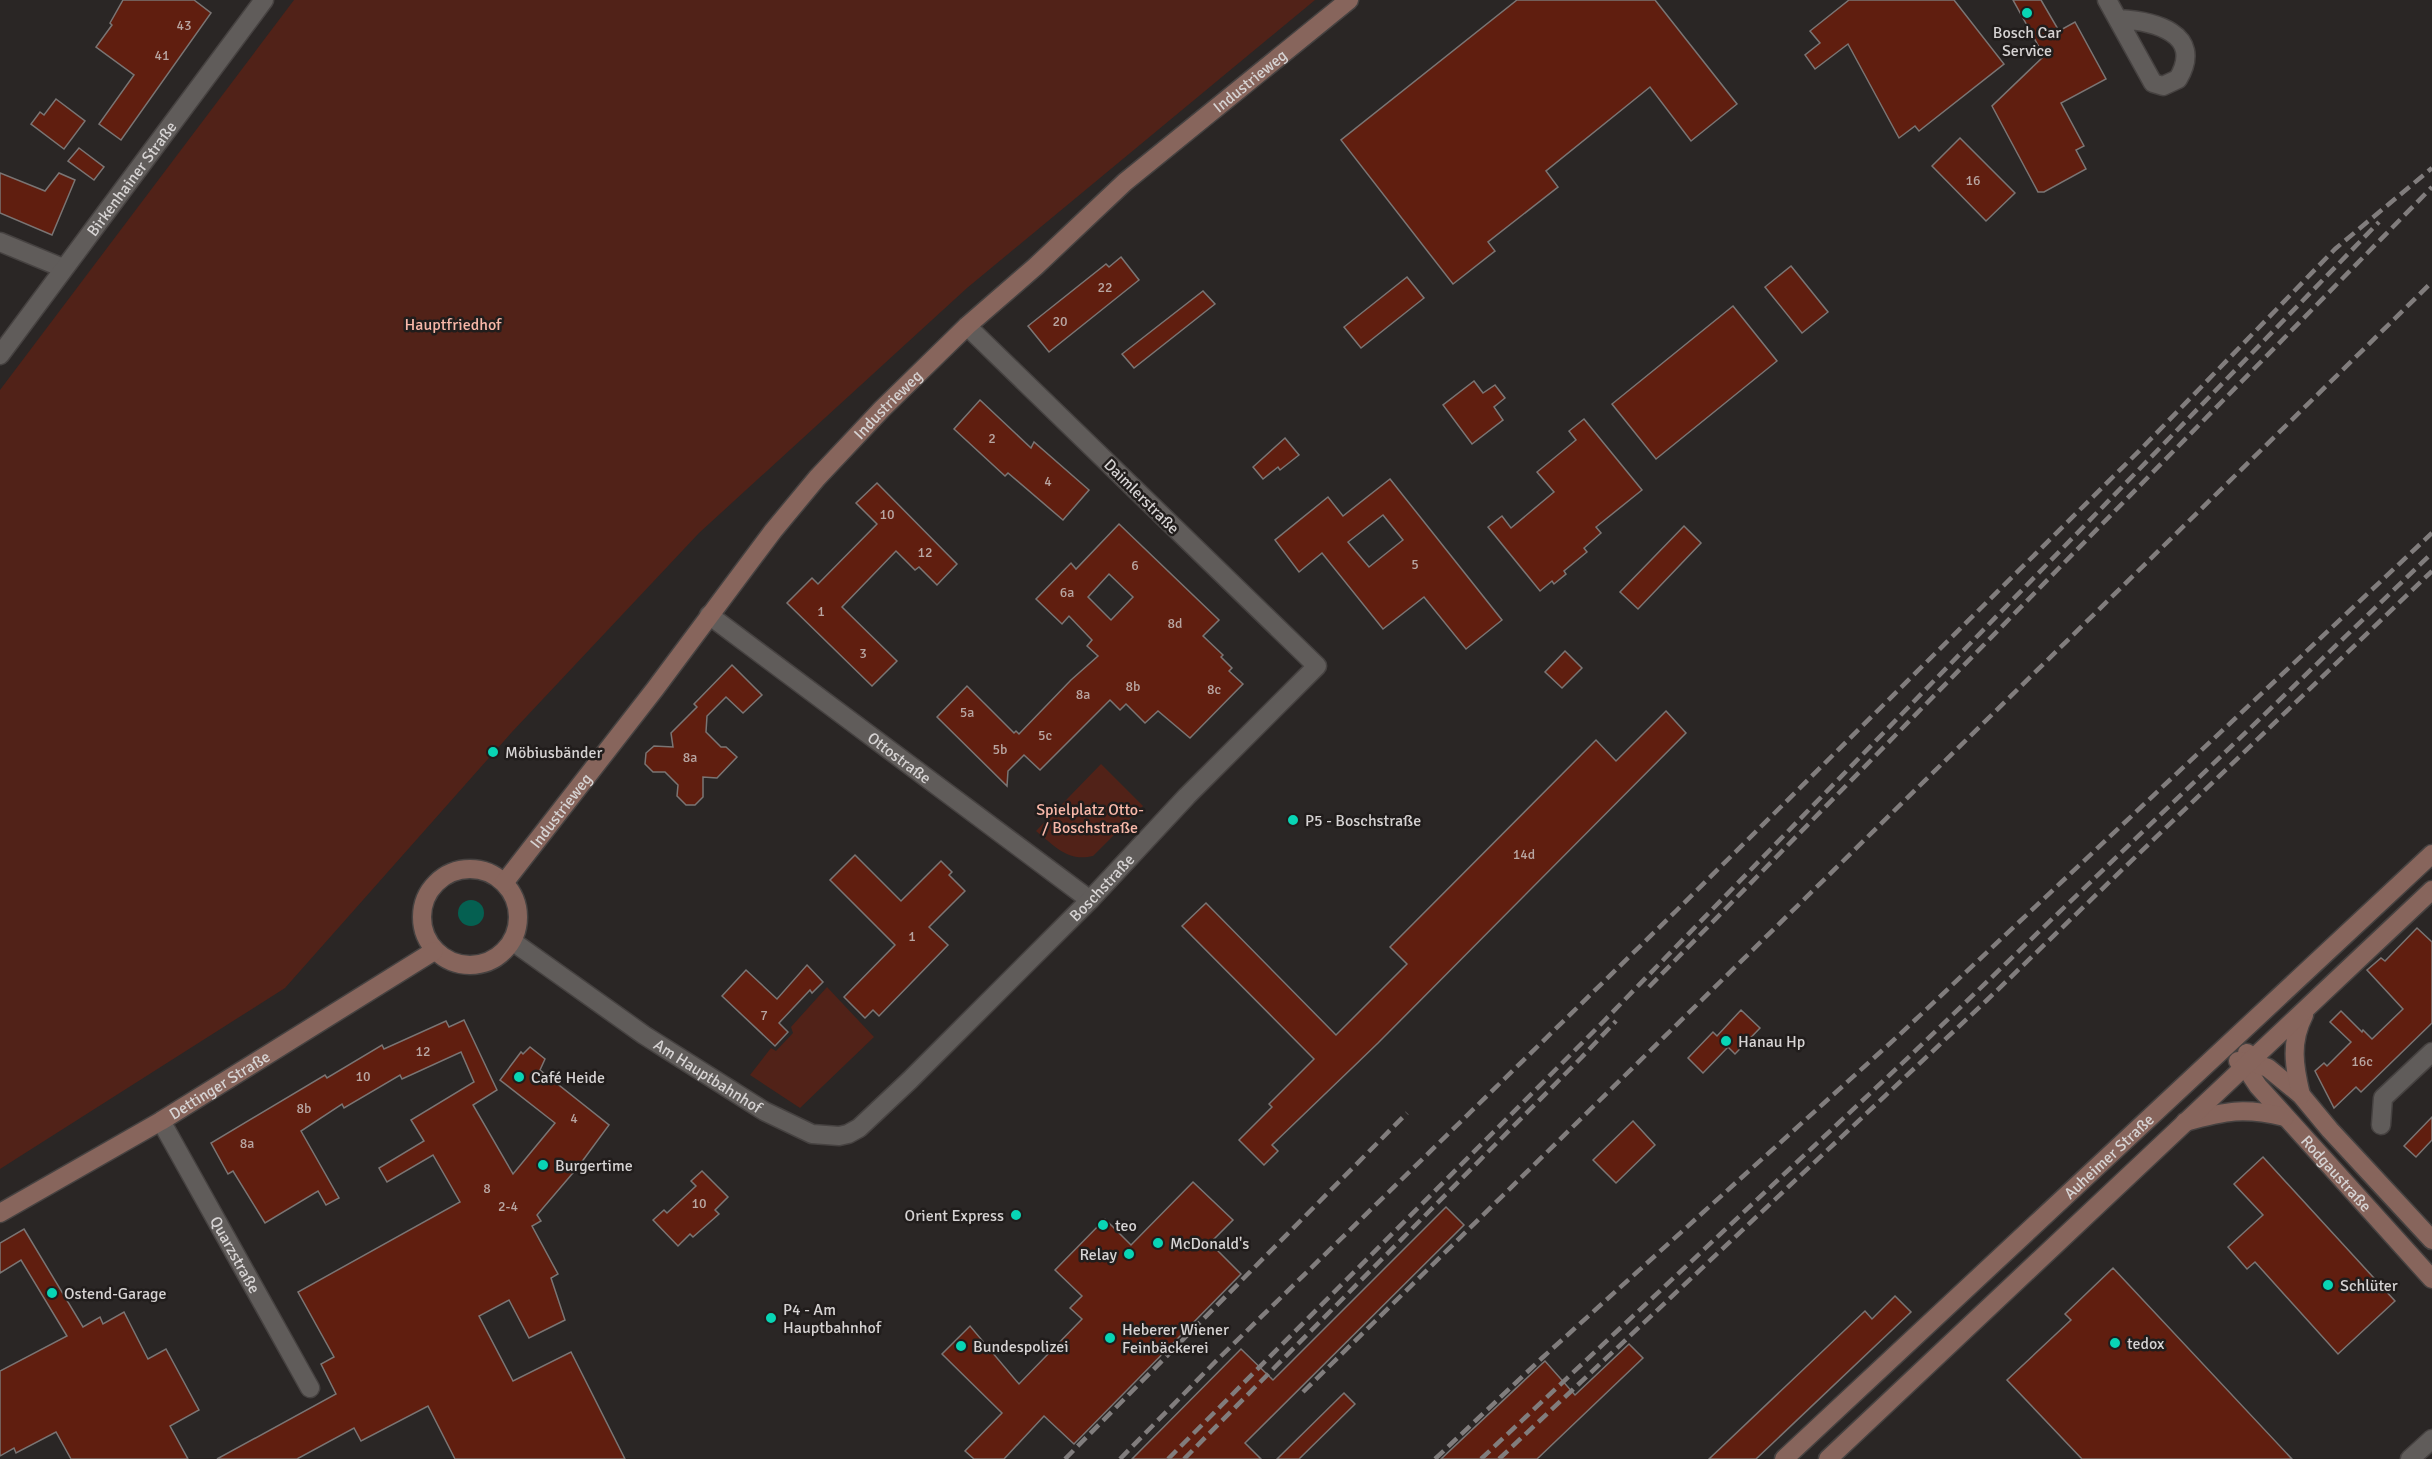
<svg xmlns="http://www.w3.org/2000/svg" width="2432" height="1459" viewBox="0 0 2432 1459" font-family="Signika,sans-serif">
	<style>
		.green { fill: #512218 }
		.water { fill: #056051 }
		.building { fill: #601e0f; stroke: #7a7574; stroke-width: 1.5; fill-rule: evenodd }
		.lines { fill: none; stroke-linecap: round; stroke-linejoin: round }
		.street-casing { stroke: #464241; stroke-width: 21 }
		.secondary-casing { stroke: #464241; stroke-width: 21 }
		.street { stroke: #605c5a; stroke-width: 18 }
		.secondary { stroke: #87655c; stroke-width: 18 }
		.rail { stroke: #817d7d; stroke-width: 4.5; stroke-dasharray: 12 6; stroke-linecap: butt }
		.poi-dot { fill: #08d5b5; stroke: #211d1c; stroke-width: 2 }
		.labels { text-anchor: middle; stroke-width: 5; stroke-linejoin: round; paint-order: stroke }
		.number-label { font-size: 14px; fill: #b8a6a2 }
		.poi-label { font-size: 16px; fill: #d6d3d3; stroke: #211d1c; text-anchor: start }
		.street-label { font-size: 16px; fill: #d6d3d3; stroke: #211d1c }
		.park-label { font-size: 16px; fill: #f8b8a9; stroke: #211d1c }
	</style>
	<rect width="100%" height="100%" fill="#2a2625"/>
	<g class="green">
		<polygon points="294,0 1315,0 967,288 699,533 511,733 285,988 0,1169 0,390"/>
		<path d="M 1101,764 L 1143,806 L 1093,856 C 1067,862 1055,846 1036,831 Z"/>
		<polygon points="827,987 874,1037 800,1108 750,1075 771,1048 776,1051 793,1033 791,1027"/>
	</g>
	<circle class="water" cx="471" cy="913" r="13"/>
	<g class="building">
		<polygon points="123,0 194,0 211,13 121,140 99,124 134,75 96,47 112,25 110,23"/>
		<polygon points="1517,0 1655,0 1737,104 1691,141 1650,87 1546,171 1558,187 1488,242 1495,251 1453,284 1341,140"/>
		<polygon points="1849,0 1954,0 2004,64 1919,131 1915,126 1899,138 1848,44 1815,69 1805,55 1820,43 1810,31"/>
		<polygon points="2013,0 2041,0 2059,31 2075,22 2106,79 2061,103 2084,146 2076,150 2086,169 2044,192 2038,192 1992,106 2044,56"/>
		<polygon points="56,99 85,121 64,149 31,124 40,112 44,115"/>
		<polygon points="1960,138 2015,193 1986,221 1932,166"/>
		<polygon points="79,148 104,167 94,180 68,161"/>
		<polygon points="0,173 45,191 59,173 75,180 52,235 0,213"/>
		<polygon points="1121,257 1139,280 1049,352 1028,326 1106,264 1109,267"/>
		<polygon points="1791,266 1828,312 1802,333 1765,287"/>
		<polygon points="1407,277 1424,298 1361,348 1344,327"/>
		<polygon points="1203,291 1215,304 1134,368 1122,354"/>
		<polygon points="1733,306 1777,361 1656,459 1612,404"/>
		<polygon points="1474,381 1483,393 1495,385 1505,398 1494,407 1503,420 1472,444 1443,405"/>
		<polygon points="980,400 1031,448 1034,442 1089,490 1063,520 1008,473 1005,476 954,429"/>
		<polygon points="1584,419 1642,490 1596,527 1601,533 1584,548 1587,552 1564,571 1566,574 1554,584 1552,581 1540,591 1488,527 1502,516 1511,528 1554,492 1537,472 1576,440 1569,431"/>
		<polygon points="1285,438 1299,455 1280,470 1278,467 1263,479 1253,467"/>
		<path d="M 1390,479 L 1502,620 L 1466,649 L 1424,597 L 1383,629 L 1322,553 L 1299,572 L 1275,540 L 1328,497 L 1343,516 ZM 1383,515 L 1403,540 L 1369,567 L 1348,542 Z"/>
		<polygon points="877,483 957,564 937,585 919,567 915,570 896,551 842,607 897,661 872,686 787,603 812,578 818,584 877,524 856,503"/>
		<path d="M 1119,524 L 1219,620 L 1203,636 L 1223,655 L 1221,657 L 1232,668 L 1229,671 L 1243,684 L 1190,738 L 1158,711 L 1145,723 L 1126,704 L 1120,710 L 1110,700 L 1040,770 L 1024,755 L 1008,771 L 1007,786 L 937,717 L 967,686 L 1014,733 L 1016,731 L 1019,734 L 1071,680 L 1098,656 L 1087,646 L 1092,640 L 1069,616 L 1062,624 L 1036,599 L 1071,563 L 1076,569 ZM 1109,574 L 1133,597 L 1111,620 L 1088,597 Z"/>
		<polygon points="1684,526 1701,543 1638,609 1620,592"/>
		<polygon points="1565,651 1582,668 1562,688 1545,672"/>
		<polygon points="732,665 762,695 743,713 726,697 707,716 706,732 721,747 726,747 737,757 717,778 703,777 703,797 695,805 686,805 677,796 678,785 665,772 653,772 645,764 646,753 654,746 673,747 671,733 697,707 694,704"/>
		<polygon points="1666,711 1686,733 1378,1043 1272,1145 1278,1151 1264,1165 1239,1140 1272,1107 1269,1104 1314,1059 1182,926 1206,903 1336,1035 1407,964 1390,947 1596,740 1616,761"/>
		<polygon points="855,855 901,901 941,861 952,872 949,875 965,891 929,927 948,945 879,1016 873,1010 865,1018 844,997 895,945 830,880"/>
		<polygon points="2417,928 2432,942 2432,1023 2361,1092 2356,1087 2334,1108 2315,1071 2324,1063 2327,1066 2351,1042 2330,1022 2341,1011 2362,1032 2363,1030 2372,1039 2403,1009 2367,970 2381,958 2385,961"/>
		<polygon points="807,965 823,982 812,993 810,990 779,1023 788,1032 775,1046 722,996 746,970 777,999"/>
		<polygon points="1741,1010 1760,1028 1735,1054 1728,1047 1703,1073 1688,1058 1713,1032 1717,1036"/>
		<polygon points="464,1020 497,1090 473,1105 513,1174 555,1123 500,1080 521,1052 523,1054 530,1047 545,1059 540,1070 609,1125 578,1167 537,1215 541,1221 532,1226 558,1274 551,1278 565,1320 529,1338 509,1300 479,1316 513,1381 571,1352 625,1459 455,1459 428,1406 361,1441 354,1428 297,1459 217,1459 336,1394 321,1364 334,1357 298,1292 460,1202 433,1155 387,1182 379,1168 424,1141 411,1120 474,1082 461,1052 402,1079 400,1075 344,1108 342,1104 301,1131 339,1198 326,1205 318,1191 265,1223 233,1171 228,1174 211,1143 325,1075 327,1078 382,1045 384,1049 446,1021 449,1027"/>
		<polygon points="2432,1117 2432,1140 2416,1157 2404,1146"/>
		<polygon points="1633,1121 1655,1145 1616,1183 1593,1160"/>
		<polygon points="2263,1157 2395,1301 2338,1354 2255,1262 2247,1269 2228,1247 2263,1215 2234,1184"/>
		<polygon points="702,1171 728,1197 715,1210 719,1214 693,1237 690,1234 678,1246 653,1220 664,1210 667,1213 696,1186 691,1181"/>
		<polygon points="1193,1182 1233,1220 1210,1243 1241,1274 1074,1444 1044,1416 1004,1459 974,1459 965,1451 1002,1413 942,1354 970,1326 1019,1384 1082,1319 1070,1308 1082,1296 1055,1270 1105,1219 1131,1245"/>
		<polygon points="1446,1207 1464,1225 1245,1443 1261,1459 1132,1459 1241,1349 1273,1380"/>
		<polygon points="24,1229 83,1327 100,1317 103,1324 124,1312 148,1359 166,1349 199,1410 170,1426 188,1459 71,1459 56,1432 16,1453 14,1448 0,1456 0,1371 67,1336 21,1260 0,1273 0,1243"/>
		<polygon points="2113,1268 2292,1459 2082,1459 2007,1380 2071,1320 2065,1314"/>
		<polygon points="1895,1296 1911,1312 1756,1459 1709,1459 1865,1311 1872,1319"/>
		<polygon points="1629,1344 1643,1358 1537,1459 1441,1459 1545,1361 1575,1395"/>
		<polygon points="1344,1393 1355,1404 1299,1459 1277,1459"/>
	</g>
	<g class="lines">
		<defs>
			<g id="street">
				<path d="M 2107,0 L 2153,83 L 2163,86 L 2178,79 C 2205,33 2153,21 2119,19"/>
				<polyline points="0,242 63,268"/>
				<path id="s1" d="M 0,355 L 264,0"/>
				<path id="s2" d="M 709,615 L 1090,900"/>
				<path id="s3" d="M 512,941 L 644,1035 L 764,1111 L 812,1134 L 839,1136 L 848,1134 L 859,1128 L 910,1080 L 1090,900 L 1187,796 L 1317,666 L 967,326"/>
				<path id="s4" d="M 161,1121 L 310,1388"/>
				<polyline points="2381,1125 2383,1098 2432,1052"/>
				<polyline points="2410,1459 2432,1439"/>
			</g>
			<g id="secondary">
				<circle cx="470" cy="917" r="48"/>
				<path id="s5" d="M 504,883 L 655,689 L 773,531 L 817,478 L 882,409 L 967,326 L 1035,267 L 1125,182 L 1349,0"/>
				<path id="s6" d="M 2247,1053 L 2250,1074 L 2258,1086 L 2432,1279"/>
				<polyline points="2238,1061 2254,1063 2268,1068 2301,1095 2330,1130 2432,1240"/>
				<path d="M 2301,1095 C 2294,1066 2290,1042 2304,1015"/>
				<path d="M 2185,1122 C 2226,1111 2243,1107 2285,1117"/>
				<path id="s7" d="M 0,1213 L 161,1121 L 434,951"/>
				<path id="s8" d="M 1784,1459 L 2432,854"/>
				<polyline points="1828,1459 2432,890"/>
			</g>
		</defs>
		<use href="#street" class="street-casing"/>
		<use href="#secondary" class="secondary-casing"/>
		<use href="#street" class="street"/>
		<use href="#secondary" class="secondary"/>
		<g class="rail">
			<polyline points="1649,987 2432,187"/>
			<polyline points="1303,1392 2432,282"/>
			<polyline points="1065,1459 1407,1113"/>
			<polyline points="1120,1459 1216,1361 1676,911 2142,448 2335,249 2432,168"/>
			<polyline points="1168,1459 1603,1022 2379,222"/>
			<polyline points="1184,1459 1581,1058 1616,1021"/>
			<polyline points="1435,1459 1542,1358 1897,1037 2432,533"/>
			<polyline points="1481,1459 1913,1053 2432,553"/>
			<polyline points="1499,1459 1986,1001 2432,571"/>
		</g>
	</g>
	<g class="poi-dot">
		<circle cx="2027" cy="13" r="6"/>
		<circle cx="493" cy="752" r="6"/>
		<circle cx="1293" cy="820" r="6"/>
		<circle cx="1726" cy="1041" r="6"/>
		<circle cx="519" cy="1077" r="6"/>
		<circle cx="543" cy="1165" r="6"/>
		<circle cx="1016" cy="1215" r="6"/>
		<circle cx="1103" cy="1225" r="6"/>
		<circle cx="1158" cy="1243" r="6"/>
		<circle cx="1129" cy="1254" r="6"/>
		<circle cx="2328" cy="1285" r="6"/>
		<circle cx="52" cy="1293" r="6"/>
		<circle cx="771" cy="1318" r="6"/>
		<circle cx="1110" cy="1338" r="6"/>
		<circle cx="2115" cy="1343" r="6"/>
		<circle cx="961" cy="1346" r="6"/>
	</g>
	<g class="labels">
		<g class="number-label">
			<text x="184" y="30">43</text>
			<text x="162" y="60">41</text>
			<text x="1973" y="185">16</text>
			<text x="1105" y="292">22</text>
			<text x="1060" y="326">20</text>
			<text x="992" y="443">2</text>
			<text x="1048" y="486">4</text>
			<text x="887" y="519">10</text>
			<text x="925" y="557">12</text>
			<text x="1415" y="569">5</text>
			<text x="1135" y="570">6</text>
			<text x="1067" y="597">6a</text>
			<text x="821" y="616">1</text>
			<text x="1175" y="628">8d</text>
			<text x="863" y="658">3</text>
			<text x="1133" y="691">8b</text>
			<text x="1214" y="694">8c</text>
			<text x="1083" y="699">8a</text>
			<text x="967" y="717">5a</text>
			<text x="1045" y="740">5c</text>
			<text x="1000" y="754">5b</text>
			<text x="690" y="762">8a</text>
			<text x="1524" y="859">14d</text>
			<text x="912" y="941">1</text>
			<text x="764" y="1020">7</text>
			<text x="423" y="1056">12</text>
			<text x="2362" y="1066">16c</text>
			<text x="363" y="1081">10</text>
			<text x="304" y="1113">8b</text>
			<text x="574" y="1123">4</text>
			<text x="247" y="1148">8a</text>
			<text x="487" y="1193">8</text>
			<text x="699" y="1208">10</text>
			<text x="508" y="1211">2-4</text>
		</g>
		<g class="poi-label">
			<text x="2027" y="38" text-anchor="middle">Bosch Car<tspan x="2027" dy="18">Service</tspan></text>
			<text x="505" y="758">Möbiusbänder</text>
			<text x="1305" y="826">P5 - Boschstraße</text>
			<text x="1738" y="1047">Hanau Hp</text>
			<text x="531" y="1083">Café Heide</text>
			<text x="555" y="1171">Burgertime</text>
			<text x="1004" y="1221" text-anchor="end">Orient Express</text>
			<text x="1115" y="1231">teo</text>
			<text x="1170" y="1249">McDonald's</text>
			<text x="1117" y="1260" text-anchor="end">Relay</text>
			<text x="2340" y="1291">Schlüter</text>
			<text x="64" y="1299">Ostend-Garage</text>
			<text x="783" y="1315">P4 - Am<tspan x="783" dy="18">Hauptbahnhof</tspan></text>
			<text x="1122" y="1335">Heberer Wiener<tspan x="1122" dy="18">Feinbäckerei</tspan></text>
			<text x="2127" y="1349">tedox</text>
			<text x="973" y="1352">Bundespolizei</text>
		</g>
		<g class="street-label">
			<text dy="6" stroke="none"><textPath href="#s5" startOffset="1100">Industrieweg</textPath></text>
			<text dy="6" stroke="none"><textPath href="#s1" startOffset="220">Birkenhainer Straße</textPath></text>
			<text dy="6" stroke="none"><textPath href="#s5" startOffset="614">Industrieweg</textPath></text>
			<text transform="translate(1142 496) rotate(45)" y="6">Daimlerstraße</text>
			<text dy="6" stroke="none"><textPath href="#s2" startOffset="238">Ottostraße</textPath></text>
			<text dy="6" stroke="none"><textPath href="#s5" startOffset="92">Industrieweg</textPath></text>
			<text dy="6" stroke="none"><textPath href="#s3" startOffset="748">Boschstraße</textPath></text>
			<text dy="6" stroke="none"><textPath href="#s3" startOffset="238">Am Hauptbahnhof</textPath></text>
			<text dy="6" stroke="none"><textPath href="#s7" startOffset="254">Dettinger Straße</textPath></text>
			<text dy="6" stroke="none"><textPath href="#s8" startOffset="444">Auheimer Straße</textPath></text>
			<text dy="6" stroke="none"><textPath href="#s6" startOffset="153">Rodgaustraße</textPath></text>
			<text dy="6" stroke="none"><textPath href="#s4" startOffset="153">Quarzstraße</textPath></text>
		</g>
		<g class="park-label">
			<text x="453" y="330">Hauptfriedhof</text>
			<text x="1090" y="815">Spielplatz Otto-<tspan x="1090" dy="18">/ Boschstraße</tspan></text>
		</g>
	</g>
</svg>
